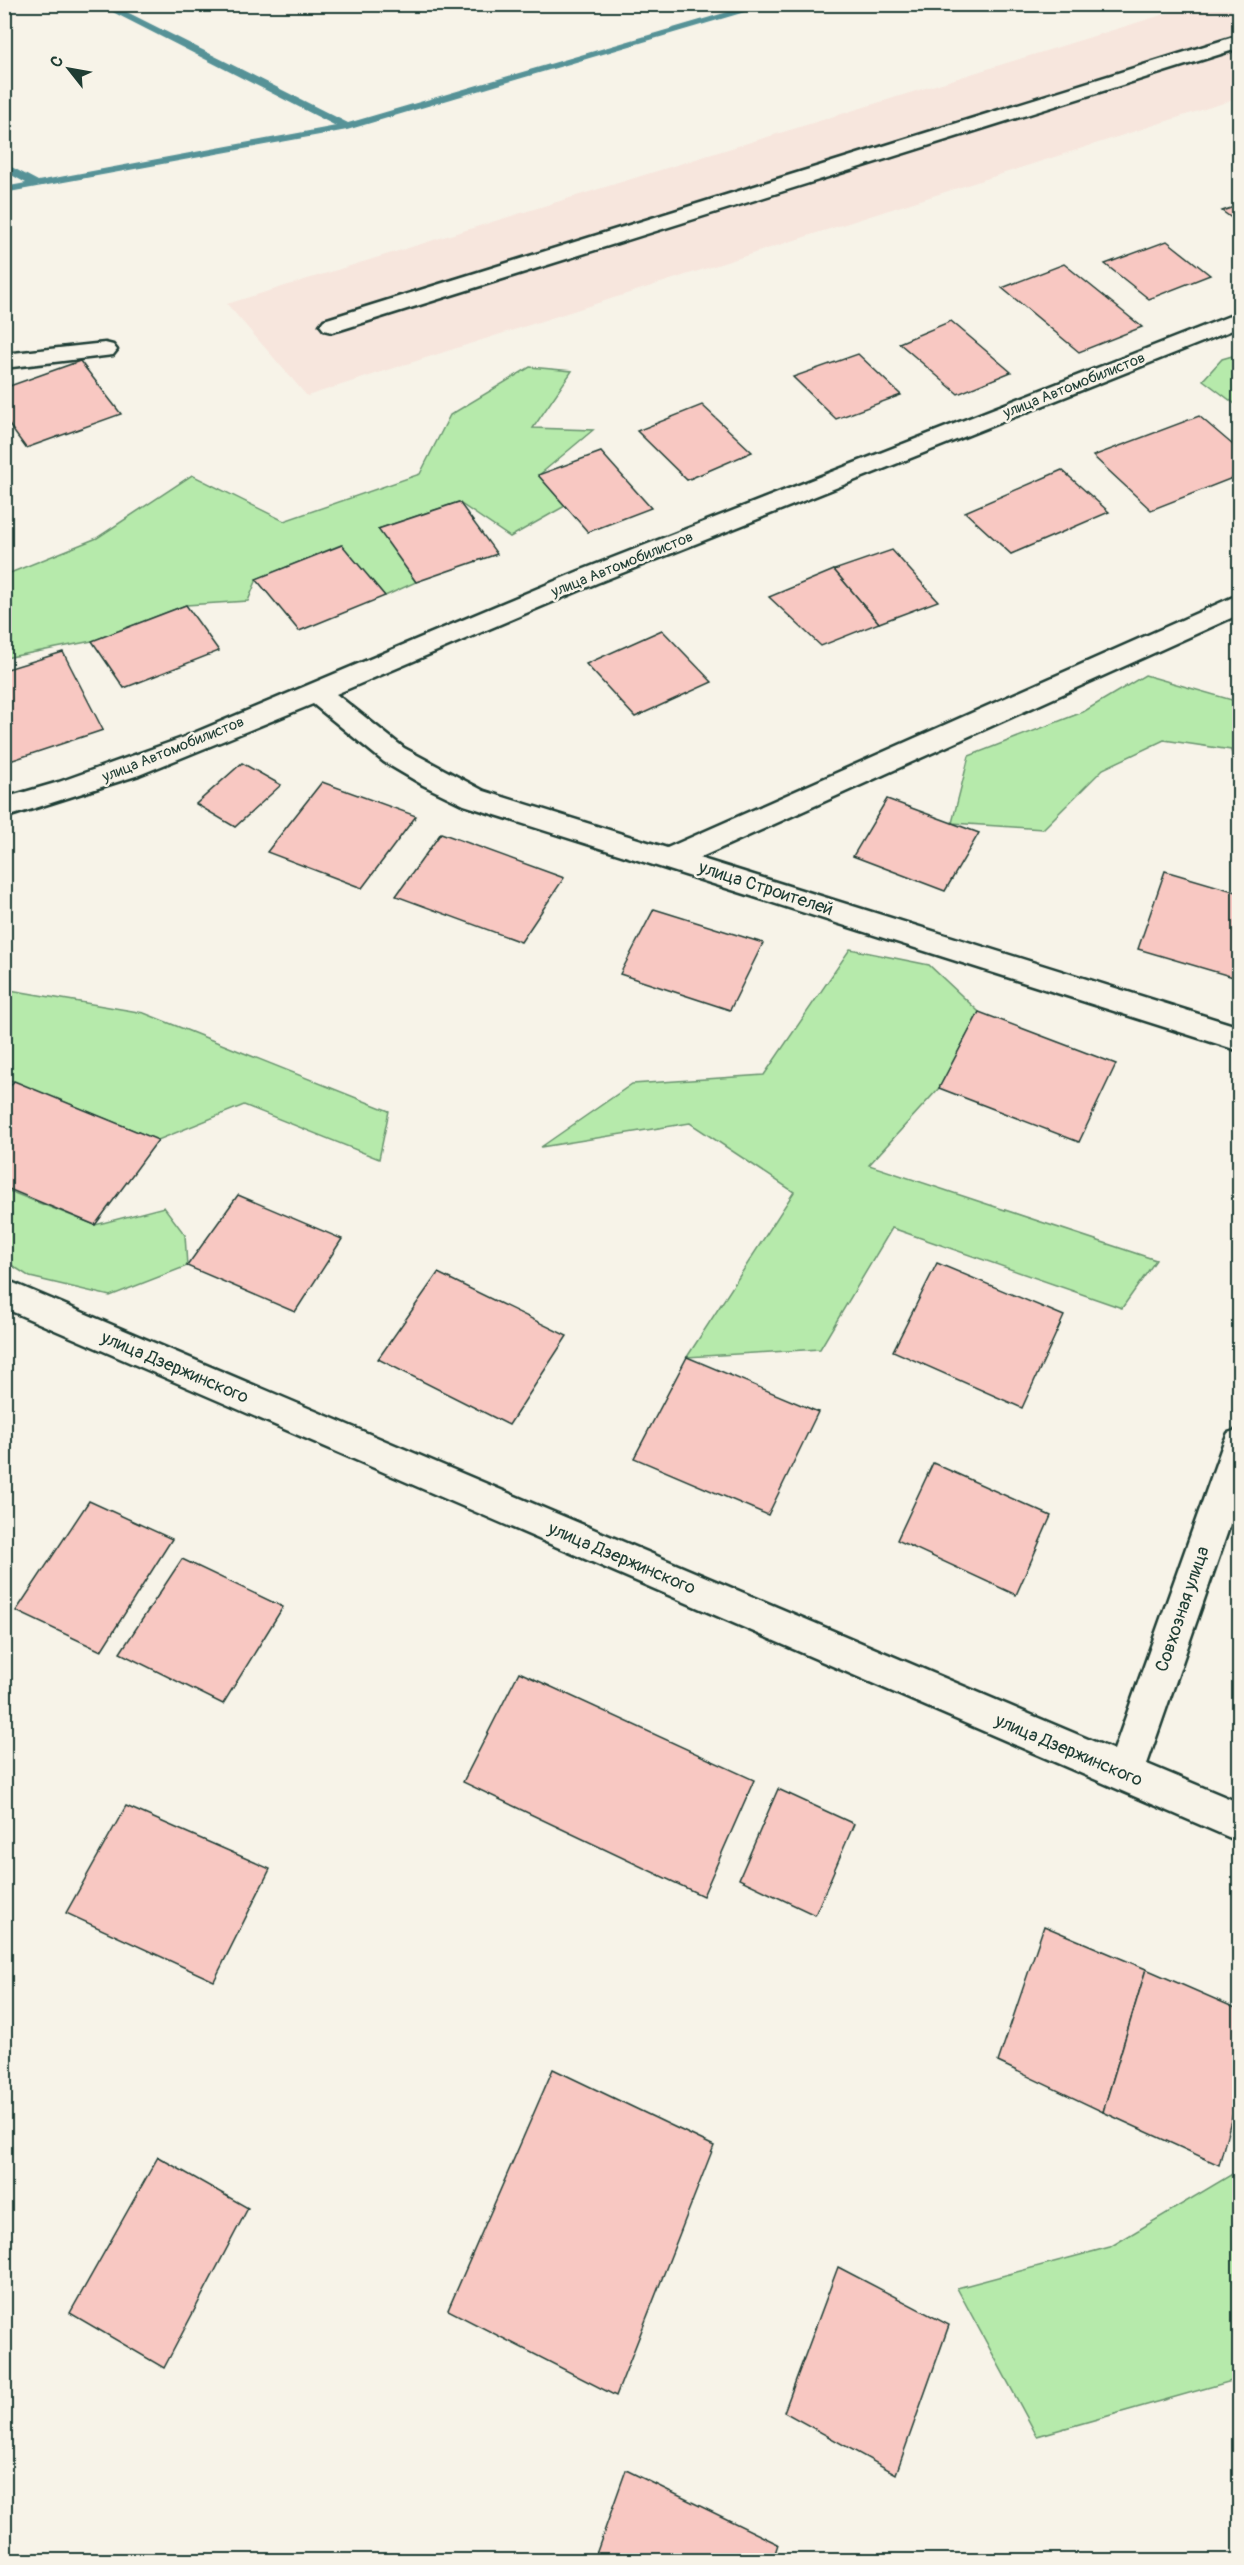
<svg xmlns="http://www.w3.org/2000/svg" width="1244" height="2565" viewBox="0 0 1244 2565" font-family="Pangolin,sans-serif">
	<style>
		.built { fill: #f7e6dd }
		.green { fill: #b6eaab; stroke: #6a9470; stroke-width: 1.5 }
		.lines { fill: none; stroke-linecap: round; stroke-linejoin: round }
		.stream { fill: #569297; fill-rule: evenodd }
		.building { fill: #f8c8c2; stroke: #1f3d34; stroke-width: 1.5 }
		.service-casing { stroke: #1f3d34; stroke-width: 5 }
		.minor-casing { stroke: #1f3d34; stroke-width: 5 }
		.service { fill: #f7f3e8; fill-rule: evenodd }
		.minor { fill: #f7f3e8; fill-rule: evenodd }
		.labels { text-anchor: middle; stroke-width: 5; stroke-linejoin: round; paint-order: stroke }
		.far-street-label { font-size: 15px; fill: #1f3d34; stroke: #f7f3e8 }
		.street-label { font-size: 18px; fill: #1f3d34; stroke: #f7f3e8 }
	</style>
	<rect width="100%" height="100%" fill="#f7f3e8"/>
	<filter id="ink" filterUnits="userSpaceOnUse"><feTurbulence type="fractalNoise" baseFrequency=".0167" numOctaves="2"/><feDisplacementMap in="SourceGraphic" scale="12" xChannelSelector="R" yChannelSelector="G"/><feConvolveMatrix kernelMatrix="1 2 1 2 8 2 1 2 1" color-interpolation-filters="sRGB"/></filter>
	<g filter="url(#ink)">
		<polygon class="built" points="1194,5 1239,5 1239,98 307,396 227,304"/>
		<g class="green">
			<polygon points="1239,354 1240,354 1239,407 1203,380 1222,359"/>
			<polygon points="530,367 572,371 533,428 593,430 539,475 565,506 510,537 458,502 378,529 416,582 385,596 341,545 257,579 248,601 186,605 92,641 5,658 5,575 97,538 192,475 284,521 420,474 450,415"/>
			<polygon points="1145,675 1239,702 1239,787 1231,750 1164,740 1103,769 1043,829 952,823 969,756 1083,712"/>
			<polygon points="850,949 929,965 979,1012 939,1088 869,1165 1156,1260 1122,1308 892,1228 820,1349 687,1357 794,1192 690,1123 541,1147 632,1084 764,1075"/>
			<polygon points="4,989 144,1013 389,1111 379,1159 244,1105 158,1140 5,1078"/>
			<polygon points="4,1189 95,1225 164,1207 185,1235 187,1266 110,1296 30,1277 5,1261"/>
			<polygon points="1239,2170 1239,2379 1037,2436 957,2288 1110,2247"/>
		</g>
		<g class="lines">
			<polygon class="stream" points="97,4 111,4 348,123 755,4 772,4 347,130 4,193 4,187 26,183 4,171 4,163 38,181 336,126"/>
		</g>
		<g class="building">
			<polygon points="1240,205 1240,224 1222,211"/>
			<polygon points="1167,241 1210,275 1149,299 1105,264"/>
			<polygon points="1064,264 1142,327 1079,352 1002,288"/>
			<polygon points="951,321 1011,372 958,394 899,343"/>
			<polygon points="858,354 901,395 836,419 793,377"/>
			<polygon points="80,361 121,414 26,448 4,418 4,388"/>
			<polygon points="702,405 752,452 687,480 637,431"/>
			<polygon points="1199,416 1240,451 1240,475 1151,510 1093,456"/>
			<polygon points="601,452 651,508 588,532 538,475"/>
			<polygon points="1062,470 1109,512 1011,554 965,512"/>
			<polygon points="459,502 497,554 416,582 378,529"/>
			<polygon points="342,545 385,596 299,631 256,579"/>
			<polygon points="892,550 938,601 879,623 834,570"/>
			<polygon points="834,570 879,623 821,646 769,597"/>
			<polygon points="186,605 219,651 124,688 92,641"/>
			<polygon points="662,630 712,682 635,717 586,664"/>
			<polygon points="63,652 103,730 4,763 4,670"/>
			<polygon points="242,763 281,785 235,827 196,804"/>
			<polygon points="322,782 416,816 362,888 267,852"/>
			<polygon points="887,799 979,833 945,891 853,856"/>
			<polygon points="441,833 564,878 521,942 396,896"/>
			<polygon points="1165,871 1240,893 1240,979 1138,949"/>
			<polygon points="654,909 763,943 730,1010 620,974"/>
			<polygon points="979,1012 1116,1064 1079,1142 939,1088"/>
			<polygon points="14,1081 158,1140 95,1225 4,1187 4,1094"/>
			<polygon points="238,1195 342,1239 295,1312 187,1266"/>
			<polygon points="937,1263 1064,1316 1022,1408 893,1351"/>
			<polygon points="438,1273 567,1336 509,1425 378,1359"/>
			<polygon points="687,1357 818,1412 768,1515 634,1458"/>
			<polygon points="933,1463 1051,1516 1016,1595 897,1540"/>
			<polygon points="89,1501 172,1539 101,1651 16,1611"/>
			<polygon points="182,1559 283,1607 223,1704 120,1653"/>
			<polygon points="519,1672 754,1780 703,1896 463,1782"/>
			<polygon points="778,1789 854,1824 815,1915 739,1879"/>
			<polygon points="126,1806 270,1869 214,1981 66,1913"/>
			<polygon points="1044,1926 1146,1969 1103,2112 998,2062"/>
			<polygon points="1146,1969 1240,2010 1240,2087 1219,2165 1103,2112"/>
			<polygon points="553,2069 714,2146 616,2396 448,2310"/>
			<polygon points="158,2157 248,2208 164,2368 70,2313"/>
			<polygon points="838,2267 949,2325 896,2474 784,2412"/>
			<polygon points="626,2470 778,2544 773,2560 594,2560"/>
		</g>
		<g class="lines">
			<defs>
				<polygon id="service" points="1240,35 1240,48 340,330 332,332 324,330 320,325 324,320"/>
				<g id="minor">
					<polygon points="1240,312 1240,327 597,583 336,694 404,748 484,791 667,848 1240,594 1240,614 699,858 1240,1027 1240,1051 464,805 423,785 384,762 313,704 139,775 4,818 4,798 59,782 182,738 579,571"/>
					<polygon points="105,343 113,345 117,350 113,355 4,368 4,354"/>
					<polygon points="4,1279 1114,1750 1223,1444 1228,1433 1240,1429 1240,1496 1147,1764 1240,1803 1240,1842 4,1308"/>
				</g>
			</defs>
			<use href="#service" class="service-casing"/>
			<use href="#minor" class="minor-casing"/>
			<use href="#service" class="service"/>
			<use href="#minor" class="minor"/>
		</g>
	</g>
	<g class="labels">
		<g class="far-street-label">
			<text transform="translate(1074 385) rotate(-22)" y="5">улица Автомобилистов</text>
			<text transform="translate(622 564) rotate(-22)" y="5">улица Автомобилистов</text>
			<text transform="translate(173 749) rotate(-22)" y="5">улица Автомобилистов</text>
		</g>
		<g class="street-label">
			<text transform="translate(766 888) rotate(18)" y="6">улица Строителей</text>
			<text transform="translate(175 1367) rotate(23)" y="6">улица Дзержинского</text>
			<text transform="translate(622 1558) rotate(23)" y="6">улица Дзержинского</text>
			<text transform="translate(1182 1609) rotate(-71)" y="6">Совхозная улица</text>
			<text transform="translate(1069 1750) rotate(23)" y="6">улица Дзержинского</text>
		</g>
	</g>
	<rect width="1244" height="2565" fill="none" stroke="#f7f3e8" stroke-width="24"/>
	<rect x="12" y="12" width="1220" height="2541" fill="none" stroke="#1f3d34" stroke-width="2" filter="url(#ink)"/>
	<g transform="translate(69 69) rotate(301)" stroke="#f7f3e8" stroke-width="4.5" paint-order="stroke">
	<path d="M0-4.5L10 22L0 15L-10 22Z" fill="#1f3d34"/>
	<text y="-9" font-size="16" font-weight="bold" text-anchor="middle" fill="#1f3d34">С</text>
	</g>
</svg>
